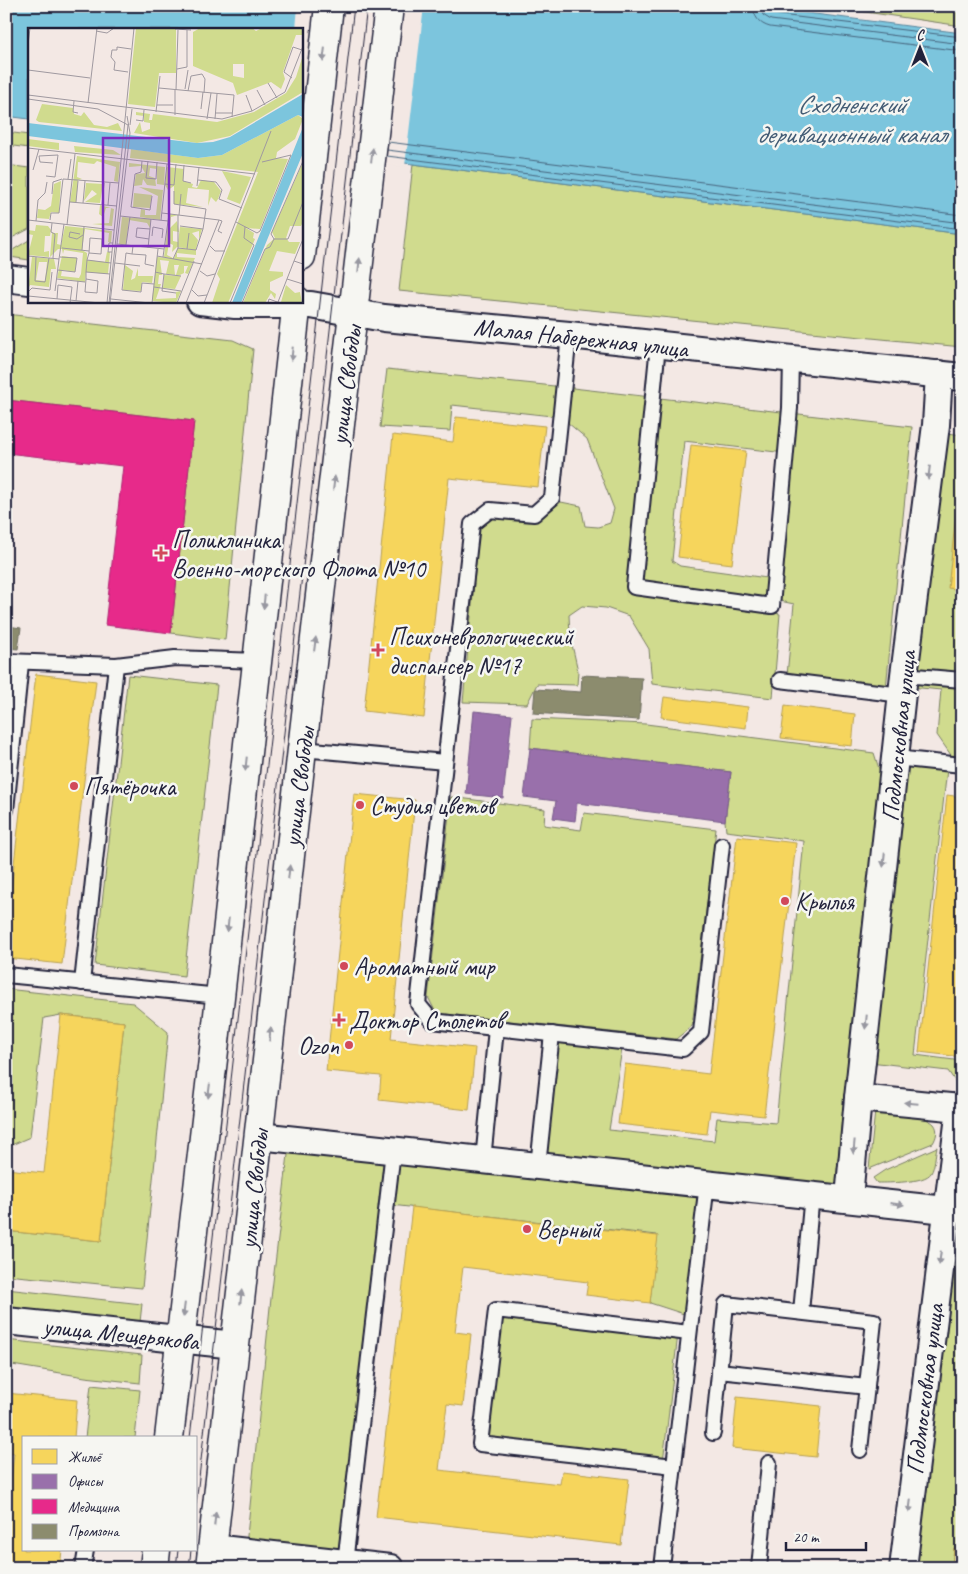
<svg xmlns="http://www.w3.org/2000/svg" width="968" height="1574" viewBox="0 0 968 1574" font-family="Caveat,sans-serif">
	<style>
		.green { fill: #d0db8e; stroke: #797e64 }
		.water { fill: #7cc5dd; stroke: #58849c }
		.pier { fill: #f3e8e4 }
		.homes { fill: #f6d55c; stroke: #b69f52 }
		.offices { fill: #9970ab; stroke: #755989 }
		.health { fill: #e7298a; stroke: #ac2772 }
		.industry { fill: #8c8c6e; stroke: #6c6c5f }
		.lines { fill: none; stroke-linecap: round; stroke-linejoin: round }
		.shore { stroke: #46637c; stroke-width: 1 }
		.service-casing { stroke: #22223b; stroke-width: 18 }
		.minor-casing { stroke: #22223b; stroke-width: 30 }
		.secondary-casing { stroke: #22223b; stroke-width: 31 }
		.service { stroke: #f6f6f2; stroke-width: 14 }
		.minor { stroke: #f6f6f2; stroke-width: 26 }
		.secondary { stroke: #f6f6f2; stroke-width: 28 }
		.tram { stroke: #22223b; stroke-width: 1 }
		.oneway { fill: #9797a0 }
		.poi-dot { fill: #d1495b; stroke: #f6f6f2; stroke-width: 2 }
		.labels { text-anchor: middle; stroke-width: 5; stroke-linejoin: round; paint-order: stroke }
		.street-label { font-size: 25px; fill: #22223b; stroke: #f6f6f2 }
		.poi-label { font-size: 25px; fill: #22223b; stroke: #f6f6f2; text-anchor: start }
		.water-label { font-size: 26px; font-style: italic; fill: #425b74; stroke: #f6f6f2 }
		.inset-road { fill: none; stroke: #9f99a0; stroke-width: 1 }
		.view { fill: #7b2cbf; fill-opacity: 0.15; stroke: #7b2cbf; stroke-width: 2.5 }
		.inset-edge { fill: none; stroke: #22223b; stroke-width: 2.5 }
	</style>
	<rect width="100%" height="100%" fill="#f3e8e4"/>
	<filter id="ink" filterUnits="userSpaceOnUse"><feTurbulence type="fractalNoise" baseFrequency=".02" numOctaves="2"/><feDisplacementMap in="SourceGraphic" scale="10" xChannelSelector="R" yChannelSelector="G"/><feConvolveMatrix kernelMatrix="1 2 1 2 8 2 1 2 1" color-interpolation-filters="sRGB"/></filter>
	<g filter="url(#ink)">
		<g class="green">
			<polygon points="824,6 962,6 962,26"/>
			<polygon points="6,132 29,135 29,148 6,145"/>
			<polygon points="413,164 962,234 962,347 399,291"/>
			<polygon points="6,165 29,168 29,229 6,241"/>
			<polygon points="29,240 29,260 10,257 8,256 8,253"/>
			<polygon points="6,314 233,340 253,349 225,640 171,633 194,421 6,400"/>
			<polygon points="387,369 564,387 912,427 886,688 787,675 794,604 780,601 793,454 684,441 672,561 680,566 767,578 764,611 780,614 773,698 652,684 649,649 629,616 606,608 582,606 569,615 570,636 578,671 577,685 537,684 527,704 463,702 479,530 491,516 537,521 561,502 581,506 585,526 598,527 610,523 614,509 587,439 561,417 452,405 450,431 380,427"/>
			<polygon points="941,432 962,435 962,758 953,758 937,735 941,690 911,687"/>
			<polygon points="128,675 217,685 184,976 95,965"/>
			<polygon points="532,719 646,724 874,753 880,772 847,1069 835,1190 544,1158 555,1042 622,1049 609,1130 714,1141 717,1118 776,1123 804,841 726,831 725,821 731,772 530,748"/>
			<polygon points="899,764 947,769 915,1055 962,1061 962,1085 957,1084 948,1071 870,1062"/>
			<polygon points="451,797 545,809 544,825 581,830 584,813 716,829 692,1026 676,1039 436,1013 428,997"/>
			<polygon points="6,989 133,1003 168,1032 142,1288 6,1275 6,1231 101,1241 124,1022 61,1015 44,1018 30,1137 9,1146 6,1144"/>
			<path d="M 875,1111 C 888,1112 926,1115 934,1124 C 939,1130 936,1138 933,1143 L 869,1169 Z"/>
			<polygon points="962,1135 962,1534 959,1548 954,1548 952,1568 911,1568"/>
			<polygon points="289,1146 387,1156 340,1556 246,1546 270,1307"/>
			<path d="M 937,1147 C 935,1154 935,1167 931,1173 C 925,1183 888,1183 877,1183 L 873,1178 L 885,1170 Z"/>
			<polygon points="397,1156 700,1188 687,1315 650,1303 657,1235 391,1205"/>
			<polygon points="6,1289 142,1304 139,1331 6,1316"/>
			<polygon points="500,1313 678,1334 663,1462 483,1441"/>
			<polygon points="6,1340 142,1355 140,1383 85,1377 6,1364"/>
			<polygon points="91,1385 140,1390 135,1438 85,1438"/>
		</g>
		<polygon class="water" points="6,6 753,6 962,33 962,234 413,164 301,151 301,29 29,29 29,119 6,116"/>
		<polygon class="pier" points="298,6 424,6 405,166 301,154 301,29 296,29"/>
		<g class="homes">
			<polygon points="456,417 545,426 538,487 449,478 424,718 364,711 393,435 453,442"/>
			<polygon points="691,445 746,451 732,564 678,557"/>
			<polygon points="960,476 962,476 962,590 948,588"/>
			<polygon points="36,674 96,681 62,964 6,958 6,933"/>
			<polygon points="664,697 748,707 746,728 661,717"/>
			<polygon points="785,705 855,714 852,746 781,738"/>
			<polygon points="354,794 415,800 391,1039 475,1048 469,1110 379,1100 381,1076 326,1071"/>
			<polygon points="947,795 962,797 962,1057 919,1052"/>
			<polygon points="737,836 796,843 764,1116 710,1110 707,1134 618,1124 625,1064 709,1074"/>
			<polygon points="61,1015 124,1022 101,1241 6,1231 6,1169 44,1173"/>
			<polygon points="412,1207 658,1236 650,1303 586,1295 588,1282 463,1267 455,1332 471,1334 463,1406 447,1404 439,1470 560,1484 562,1471 629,1479 621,1545 376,1517"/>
			<polygon points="6,1393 77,1400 74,1438 24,1438 24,1550 62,1550 60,1568 6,1568 6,1525 14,1453 6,1452"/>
			<polygon points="737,1397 821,1406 816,1457 732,1448"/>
			<polygon points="961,1534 962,1568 952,1568 954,1548 959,1548"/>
		</g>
		<g class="offices">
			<polygon points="474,711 512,715 503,798 466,794"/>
			<polygon points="530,748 731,772 725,821 577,803 575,821 553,818 556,801 524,797"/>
		</g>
		<polygon class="health" points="6,400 194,421 171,633 105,625 123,466 6,453"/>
		<g class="industry">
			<polygon points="8,626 21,628 18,649 6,648"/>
			<polygon points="582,675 642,678 639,720 533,713 535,689 581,692"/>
		</g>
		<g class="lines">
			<g class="shore">
				<path d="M 753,6 C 754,17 759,24 770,27 L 962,51"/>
				<polyline points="761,6 763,15 771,20 962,44"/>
				<polyline points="767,6 768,11 772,14 962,37"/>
				<polyline points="388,142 962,215"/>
				<polyline points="387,150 962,223"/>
				<polyline points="387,156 962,229"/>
			</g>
			<defs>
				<g id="service">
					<polyline points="569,335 552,498 534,514 490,510 472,524 418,1004 432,1021 683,1049 701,1032 722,845"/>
					<polyline points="658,345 634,587 772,606 790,408 791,359"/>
					<polyline points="6,661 116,665 175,658 258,661"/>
					<polyline points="904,675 962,680"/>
					<polyline points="780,680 902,695"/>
					<polyline points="302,749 445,762"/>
					<polyline points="895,758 962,765"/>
					<polyline points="6,810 21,663"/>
					<polyline points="6,975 220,996"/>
					<polyline points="82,983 116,665"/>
					<polyline points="483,1160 496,1029"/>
					<polyline points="538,1166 552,1034"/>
					<polyline points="801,1312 812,1194"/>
					<polyline points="719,1371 867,1387"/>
					<polyline points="713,1433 726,1304 874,1321 860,1450"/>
					<polyline points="674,1466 480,1444 496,1310 689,1333"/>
					<polyline points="345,1563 393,1151"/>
					<polyline points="83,1568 86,1550"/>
					<polyline points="662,1568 707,1183"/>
					<polyline points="759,1568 769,1463"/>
				</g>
				<g id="minor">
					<polyline points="6,278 29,281"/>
					<polyline points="200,301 235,305 311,305 384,318 569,335 962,377"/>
					<polyline points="858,1098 960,1108 903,1568"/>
					<polyline points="259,1136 946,1210"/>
					<polyline points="849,1198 858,1098 904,675 936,425 939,374"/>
					<polyline points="6,1321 235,1345"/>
					<polyline points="212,1548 390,1568"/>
				</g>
				<g id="secondary">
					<polyline points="301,256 329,6"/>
					<polyline points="169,1438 215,1042 297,301"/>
					<polyline points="154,1568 156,1550"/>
					<polyline points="210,1568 302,749 389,6"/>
				</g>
			</defs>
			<use href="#service" class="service-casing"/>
			<use href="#minor" class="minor-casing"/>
			<use href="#secondary" class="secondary-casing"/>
			<use href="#service" class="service"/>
			<use href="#minor" class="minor"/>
			<use href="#secondary" class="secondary"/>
			<g class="tram">
				<polyline points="190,1438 354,6"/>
				<polyline points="196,1504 367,6"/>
				<polyline points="176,1568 178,1550"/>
				<polyline points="189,1568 191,1550"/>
			</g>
		</g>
		<defs><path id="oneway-solid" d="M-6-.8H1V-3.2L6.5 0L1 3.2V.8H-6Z" transform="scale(1.25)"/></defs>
		<g class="oneway">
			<use href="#oneway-solid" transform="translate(324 55) rotate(97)"/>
			<use href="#oneway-solid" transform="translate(372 155) rotate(-83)"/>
			<use href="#oneway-solid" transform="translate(359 265) rotate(-84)"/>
			<use href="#oneway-solid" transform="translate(292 354) rotate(96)"/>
			<use href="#oneway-solid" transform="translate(929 473) rotate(97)"/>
			<use href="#oneway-solid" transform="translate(334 483) rotate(-83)"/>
			<use href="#oneway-solid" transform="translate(264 602) rotate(96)"/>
			<use href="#oneway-solid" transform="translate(315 644) rotate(-83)"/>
			<use href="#oneway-solid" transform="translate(246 764) rotate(96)"/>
			<use href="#oneway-solid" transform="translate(884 860) rotate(96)"/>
			<use href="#oneway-solid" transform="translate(289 872) rotate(-84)"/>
			<use href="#oneway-solid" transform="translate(228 925) rotate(96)"/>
			<use href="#oneway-solid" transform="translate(866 1022) rotate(96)"/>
			<use href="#oneway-solid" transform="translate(270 1034) rotate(-84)"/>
			<use href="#oneway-solid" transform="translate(209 1091) rotate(97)"/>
			<use href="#oneway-solid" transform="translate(911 1103) rotate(-175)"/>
			<use href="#oneway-solid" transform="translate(854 1147) rotate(95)"/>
			<use href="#oneway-solid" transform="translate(897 1204) rotate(7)"/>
			<use href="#oneway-solid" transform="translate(940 1258) rotate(97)"/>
			<use href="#oneway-solid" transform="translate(241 1297) rotate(-84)"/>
			<use href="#oneway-solid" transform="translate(184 1310) rotate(97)"/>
			<use href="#oneway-solid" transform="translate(910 1506) rotate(97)"/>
			<use href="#oneway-solid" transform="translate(215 1519) rotate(-84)"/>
		</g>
	</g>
	<g class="poi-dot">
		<path d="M158.5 545.5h5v5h5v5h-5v5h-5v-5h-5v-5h5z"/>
		<path d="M375.5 642.5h5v5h5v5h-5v5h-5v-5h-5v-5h5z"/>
		<circle cx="74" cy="786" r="5"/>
		<circle cx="360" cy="805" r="5"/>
		<circle cx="785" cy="901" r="5"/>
		<circle cx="344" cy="966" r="5"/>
		<path d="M336.5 1012.5h5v5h5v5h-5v5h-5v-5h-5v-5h5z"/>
		<circle cx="349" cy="1045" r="5"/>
		<circle cx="527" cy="1229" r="5"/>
	</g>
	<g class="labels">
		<g class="street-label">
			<text transform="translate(581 337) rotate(6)" y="9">Малая Набережная улица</text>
			<text transform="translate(345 385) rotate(-83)" y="9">улица Свободы</text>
			<text transform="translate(898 736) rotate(-84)" y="9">Подмосковная улица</text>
			<text transform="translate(298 787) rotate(-83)" y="9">улица Свободы</text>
			<text transform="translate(253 1189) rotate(-84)" y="9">улица Свободы</text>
			<text transform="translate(121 1333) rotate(6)" y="9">улица Мещерякова</text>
			<text transform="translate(924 1389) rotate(-83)" y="9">Подмосковная улица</text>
		</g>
		<g class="poi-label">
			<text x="172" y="548">Поликлиника<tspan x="172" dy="29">Военно-морского Флота №10</tspan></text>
			<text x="389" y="645">Психоневрологический<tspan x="389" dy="29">диспансер №17</tspan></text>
			<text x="84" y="795">Пятёрочка</text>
			<text x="370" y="814">Студия цветов</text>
			<text x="795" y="910">Крылья</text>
			<text x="354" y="975">Ароматный мир</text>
			<text x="349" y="1029">Доктор Столетов</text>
			<text x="339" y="1054" text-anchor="end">Ozon</text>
			<text x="537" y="1238">Верный</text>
		</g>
		<g class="water-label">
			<text x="851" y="113">Сходненский<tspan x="851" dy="30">деривационный канал</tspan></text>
		</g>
	</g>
	<g transform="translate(28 28)">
		<rect width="275" height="275" fill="#f3e8e4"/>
		<path d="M 108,0 L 148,0 L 148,45 L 131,45 L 127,79 L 100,76 ZM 172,0 L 224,0 L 228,3 L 234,0 L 275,0 L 275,7 L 268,7 L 255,44 L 257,51 L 253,61 L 243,54 L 209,67 L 205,55 L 165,38 L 165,4 ZM 205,36 L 216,36 L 216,50 L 205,48 ZM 275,27 L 275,64 L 202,108 L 169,115 L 106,105 L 112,94 L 114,104 L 122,101 L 122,95 L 116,94 L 116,88 L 108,87 L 108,84 L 122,86 L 121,92 L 124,92 L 125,86 L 189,94 L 226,84 L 258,65 L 268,49 ZM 14,76 L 45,80 L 46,86 L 53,88 L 56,84 L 66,97 L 79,99 L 90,95 L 94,103 L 11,94 L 8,92 ZM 270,87 L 275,91 L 267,111 L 249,124 L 248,130 L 260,131 L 232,201 L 218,200 L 226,205 L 225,210 L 227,211 L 200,275 L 184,275 L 192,251 L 189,246 L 230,144 L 102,130 L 103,121 L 170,130 L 194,127 ZM 0,111 L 31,115 L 31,122 L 0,118 ZM 46,118 L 85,122 L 93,127 L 47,124 ZM 49,128 L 92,134 L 90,154 L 86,153 L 88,139 L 69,133 L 66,136 L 50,134 L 49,149 L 54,151 L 50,152 L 48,174 L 42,174 ZM 275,134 L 275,194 L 273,198 L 262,198 L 258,210 L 261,214 L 272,214 L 267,226 L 249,223 L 241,243 L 255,244 L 255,248 L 242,254 L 242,262 L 248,266 L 247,271 L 243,265 L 237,275 L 215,275 L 239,217 L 247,210 L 244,204 ZM 101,135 L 137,139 L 136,157 L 129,156 L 129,141 L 122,140 L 121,148 L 127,150 L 128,158 L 119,157 L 115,151 L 114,157 L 106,158 L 108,146 L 117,145 L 113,138 L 101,139 ZM 139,139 L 156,141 L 155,153 L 165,156 L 164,159 L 169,160 L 173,152 L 186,154 L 193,163 L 190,171 L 188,174 L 183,169 L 180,178 L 181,162 L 160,160 L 158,175 L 175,179 L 146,176 L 146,158 L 140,162 L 137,157 ZM 194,143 L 223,149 L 212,176 L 199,171 L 203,160 ZM 33,153 L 31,185 L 23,184 L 21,191 L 9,190 L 10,181 L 17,182 L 23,178 L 26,156 ZM 58,155 L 75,156 L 72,175 L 57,174 L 69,166 L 64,162 L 56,173 ZM 111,159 L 135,162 L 132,192 L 112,189 L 113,181 L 117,182 L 117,187 L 128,187 L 130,168 ZM 106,165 L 124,167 L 122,180 L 105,179 ZM 72,177 L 86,181 L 84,198 L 64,196 L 81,195 L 83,180 L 78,180 L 75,189 L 71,186 ZM 141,186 L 150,187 L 143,189 L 142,200 L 149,193 L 151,204 L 145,203 L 145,213 L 150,214 L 152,199 L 174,201 L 171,212 L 171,203 L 164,205 L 170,212 L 168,222 L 149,219 L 144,224 L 145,217 L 141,215 L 139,227 L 145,230 L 136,229 ZM 94,189 L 123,191 L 122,200 L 119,195 L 101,192 L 98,217 L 91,216 ZM 8,197 L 20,198 L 23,202 L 22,208 L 17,208 L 16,224 L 21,223 L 21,229 L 0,227 L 5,207 L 0,206 L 0,202 L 7,203 ZM 37,198 L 84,203 L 83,215 L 80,214 L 81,205 L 57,201 L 54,222 L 59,225 L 59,232 L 77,234 L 79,224 L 82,224 L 80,246 L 58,244 L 57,254 L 29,250 L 34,228 L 49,230 L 47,244 L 34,242 L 33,248 L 51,250 L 53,246 L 55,225 L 36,222 L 35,226 L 34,221 L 30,221 L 22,229 L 24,205 L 30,205 L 29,216 L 33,217 ZM 150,220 L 168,222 L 168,227 L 149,225 L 149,229 L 167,230 L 160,246 L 157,245 L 160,238 L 156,238 L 156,245 L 152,247 L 148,247 L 151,237 L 146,237 L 147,247 L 138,246 L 141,233 L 132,232 L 134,247 L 131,247 L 130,256 L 133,256 L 128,271 L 148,270 L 148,264 L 153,263 L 148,275 L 124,273 L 129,229 L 146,230 ZM 4,229 L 26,231 L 28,241 L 23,241 L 21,259 L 2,257 L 0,261 ZM 11,234 L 19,234 L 17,253 L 8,252 ZM 97,237 L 105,243 L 103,252 L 107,250 L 110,240 L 110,248 L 125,248 L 124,255 L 114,254 L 113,263 L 95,262 ZM 136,247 L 153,248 L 147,261 L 135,260 ZM 258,257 L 267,265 L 272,264 L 274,275 L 253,274 Z" fill="#d0db8e" fill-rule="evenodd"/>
		<path d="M 275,66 L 275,89 L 270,87 L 194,127 L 170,130 L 0,108 L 0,95 L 169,115 L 185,114 L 202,109 ZM 275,99 L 275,125 L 213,275 L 204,275 Z" fill="#7cc5dd"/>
		<path class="inset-road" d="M 147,1 L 163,2M 68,3 L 79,5 L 86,0M 0,17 L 2,0M 149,41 L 159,39 L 159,2M 0,42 L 62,50M 100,44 L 86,42 L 87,34 L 83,29 L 84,22 L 89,22 L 89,19 L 103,21M 264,50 L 256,44 L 265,19 L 274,22M 240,55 L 249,70M 131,60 L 206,67 L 204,89M 157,61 L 160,42M 147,62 L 147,87M 148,62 L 150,2M 229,62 L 237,77M 160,63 L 163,48 L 174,46 L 177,51 L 176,65M 0,67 L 194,91 L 224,83 L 257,64 L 275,18M 218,67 L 224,83M 0,71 L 70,81 L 100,97 L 81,275M 46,73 L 45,84 L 50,85M 60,75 L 69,0M 129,77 L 145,77M 173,81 L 175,64M 128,84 L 132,48M 187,85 L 204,85M 179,91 L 183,65M 187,91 L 189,66M 108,92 L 115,93 L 116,82M 102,97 L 104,81M 0,120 L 227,146M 114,133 L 113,144 L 107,146 L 103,179 L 122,182 L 124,168M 120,133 L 118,150 L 128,151 L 129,134M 25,135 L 12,134 L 11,128 L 30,127M 156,137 L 155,153 L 163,155M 5,142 L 11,121M 18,148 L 27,149 L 30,127M 40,151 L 43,131M 170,152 L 188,154 L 194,162 L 191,171 L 214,180M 137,156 L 146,157 L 148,136M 169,158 L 171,139M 146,163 L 146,176 L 178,181 L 175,201 L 152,198M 24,166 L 25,154 L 34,151M 42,174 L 89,178M 48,174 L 50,153M 55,175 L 57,153M 74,177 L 76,155M 80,177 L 82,155M 134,185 L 191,192 L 194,193 L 190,203 L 194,205M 151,187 L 153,166M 92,188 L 140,193M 0,192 L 86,202M 22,192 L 23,185 L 31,185 L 35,151 L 91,155M 133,192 L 139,136M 8,193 L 10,172 L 17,165 L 19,154M 208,194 L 229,205 L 232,203 L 263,127 L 234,134M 24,195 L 23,204 L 27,206 L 25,230M 39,197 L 47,126M 52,206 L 42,204 L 41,209 L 49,211 L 55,207M 124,208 L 125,199 L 135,201 L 134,210M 62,210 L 74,211 L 73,226 L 61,225 ZM 121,211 L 108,209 L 109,200 L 122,201M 246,211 L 243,206 L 275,133M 275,211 L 266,233 L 275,236M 89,216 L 136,221M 98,217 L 102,189M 105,218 L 104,226 L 98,225 L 94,262 L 113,264 L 114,255 L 126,256M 182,218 L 187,223 L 197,223M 34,220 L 61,223M 120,220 L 123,191M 150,220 L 168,222 L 175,201M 159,221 L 161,205M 54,222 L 56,199M 84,224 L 80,224 L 81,215 L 85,215M 104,226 L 118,227 L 117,236 L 126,238M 0,228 L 31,231 L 36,196M 129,228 L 174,236M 8,229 L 7,253 L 17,254 L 21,230M 135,229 L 141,186M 145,231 L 150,220 L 150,187M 59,232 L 83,235M 87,235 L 112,238M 30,242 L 47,244 L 49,230 L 32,229M 172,243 L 179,248 L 187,246M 58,244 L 82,246M 127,244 L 136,246 L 134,263 L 148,265M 136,246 L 153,248M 29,251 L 57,254M 58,251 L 70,253 L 69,265 L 57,264 L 58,251 L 58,244 L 59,232 L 61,225M 259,251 L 275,256M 126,259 L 153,263M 164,262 L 170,268 L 179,267M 27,263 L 31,231M 0,264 L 4,260 L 22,262 L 24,244M 0,268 L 72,275M 29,271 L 30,257 L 44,259 L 42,275M 83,271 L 122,275M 48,273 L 50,253M 250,274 L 266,233M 79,275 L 106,0M 82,275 L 102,105 L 99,88M 124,275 L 130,221M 149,275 L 166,233M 158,275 L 191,192M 176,275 L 243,103M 202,275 L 226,217 L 216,210 L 217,199M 214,275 L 237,221 L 242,219 L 246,211 L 260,211 L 275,174M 240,275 L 241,271 L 252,275"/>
		<path class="view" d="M 75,110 L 141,110 L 141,218 L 75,218 Z"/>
		<rect width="275" height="275" class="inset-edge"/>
	</g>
	<rect width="968" height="1574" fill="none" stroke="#f6f6f2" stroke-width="25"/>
	<rect x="12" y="12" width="943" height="1549" fill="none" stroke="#22223b" stroke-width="2" filter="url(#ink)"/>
	<rect x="22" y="1436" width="175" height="115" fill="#f6f6f2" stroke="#a1a1a9"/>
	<rect x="32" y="1449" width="25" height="15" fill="#f6d55c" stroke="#a1a1a9"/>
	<text x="68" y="1462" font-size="15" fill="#22223b">Жильё</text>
	<rect x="32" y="1474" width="25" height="15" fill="#9970ab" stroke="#a1a1a9"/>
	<text x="68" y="1486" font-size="15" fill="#22223b">Офисы</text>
	<rect x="32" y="1499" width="25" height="15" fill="#e7298a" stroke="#a1a1a9"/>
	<text x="68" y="1512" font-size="15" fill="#22223b">Медицина</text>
	<rect x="32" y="1524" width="25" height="15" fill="#8c8c6e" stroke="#a1a1a9"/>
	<text x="68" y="1536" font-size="15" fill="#22223b">Промзона</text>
	<g transform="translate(920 48)" stroke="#f6f6f2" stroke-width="4" paint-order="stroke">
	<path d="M0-4L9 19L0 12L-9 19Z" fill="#22223b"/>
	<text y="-8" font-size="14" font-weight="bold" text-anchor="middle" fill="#22223b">С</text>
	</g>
	<path d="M786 1542v8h80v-8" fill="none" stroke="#22223b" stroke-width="2.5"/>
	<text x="793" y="1542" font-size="15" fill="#22223b" stroke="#f6f6f2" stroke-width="4" paint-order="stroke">20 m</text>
</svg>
